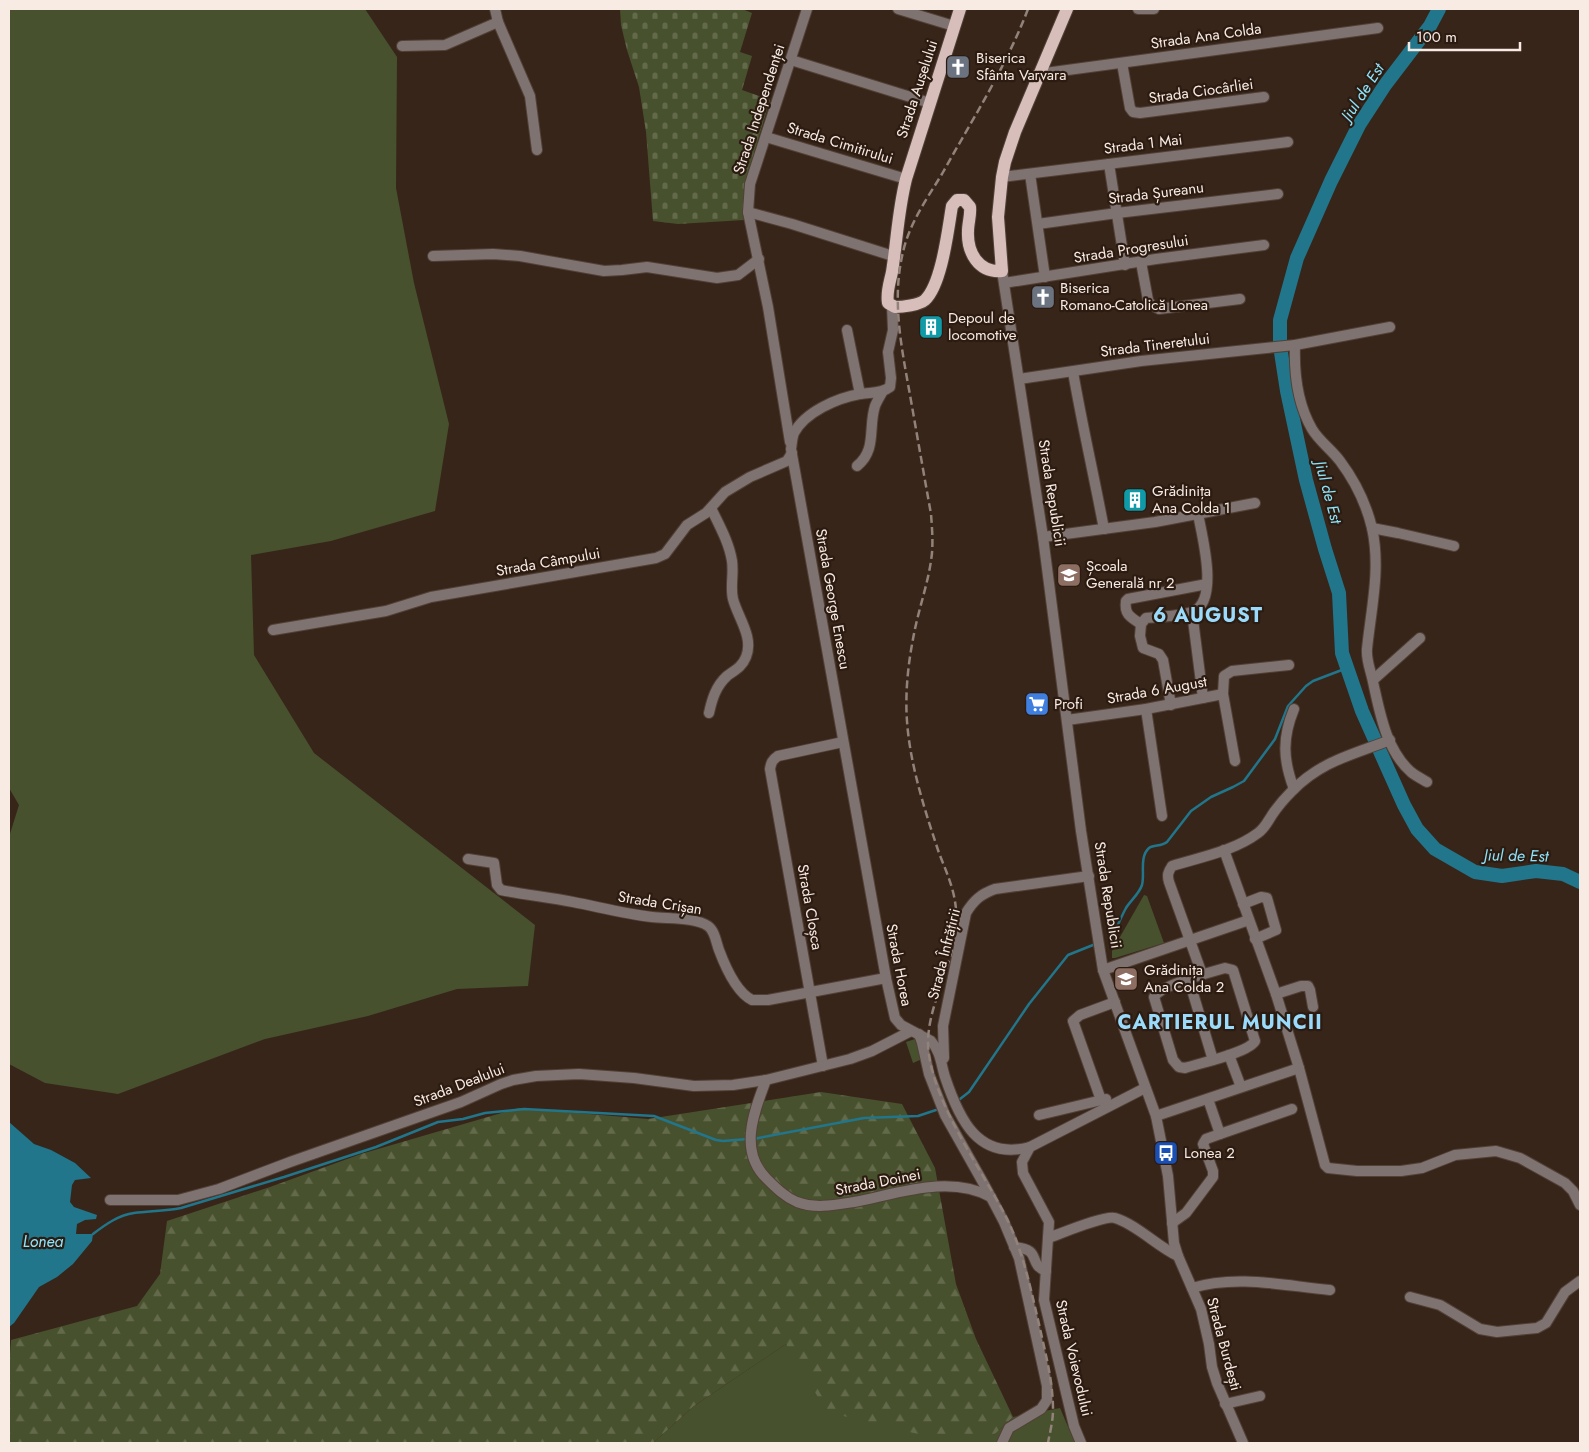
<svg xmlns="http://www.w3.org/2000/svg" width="1589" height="1452" viewBox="0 0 1589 1452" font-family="Jost,sans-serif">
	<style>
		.green { fill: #48512d }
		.forest { fill: url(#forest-firs) }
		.cemetery { fill: url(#cemetery-stones) }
		.water { fill: #21768b }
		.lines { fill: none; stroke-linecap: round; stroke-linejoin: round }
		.stream { stroke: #21768b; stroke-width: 2.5 }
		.river { stroke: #21768b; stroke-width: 14 }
		.minor-casing { stroke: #524136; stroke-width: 12 }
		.major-casing { stroke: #524136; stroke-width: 14 }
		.minor { stroke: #7f7372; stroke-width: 10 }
		.major { stroke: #d7bebb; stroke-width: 12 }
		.rail { stroke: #92837a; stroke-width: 2.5; stroke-dasharray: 8 4; stroke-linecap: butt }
		.labels { text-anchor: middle; stroke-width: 4.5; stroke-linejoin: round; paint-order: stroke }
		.street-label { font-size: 15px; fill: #f8ebe4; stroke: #2c1b10 }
		.poi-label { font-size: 15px; fill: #f8ebe4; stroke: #2c1b10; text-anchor: start }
		.water-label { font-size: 16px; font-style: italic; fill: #8de5fd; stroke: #2c1b10 }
		.district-label { font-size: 20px; font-weight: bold; letter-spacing: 1px; fill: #9adbfc; stroke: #2c1b10 }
	</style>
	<defs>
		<pattern id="forest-firs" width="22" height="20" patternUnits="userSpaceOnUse" patternTransform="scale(1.25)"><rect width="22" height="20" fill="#48512d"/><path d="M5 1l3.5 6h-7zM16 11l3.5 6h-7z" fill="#636a4b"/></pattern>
		<pattern id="cemetery-stones" width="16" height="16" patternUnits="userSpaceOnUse" patternTransform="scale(1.25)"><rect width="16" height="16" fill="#48512d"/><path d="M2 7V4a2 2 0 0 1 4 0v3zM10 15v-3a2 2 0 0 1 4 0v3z" fill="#636a4b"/></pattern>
	</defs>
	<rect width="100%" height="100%" fill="#37251a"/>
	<g class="green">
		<polygon points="9,9 365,9 397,57 396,188 414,283 449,424 435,511 331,541 251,555 254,655 314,753 535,925 528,986 457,989 368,1016 265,1039 118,1094 45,1083 9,1064 9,837 19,805 9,788"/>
		<polygon points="1144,895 1147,896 1164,943 1115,958 1112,958 1112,951"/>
		<polygon points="918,1038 922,1059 913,1063 906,1042"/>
		<polygon points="786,1344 994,1435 1013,1417 1060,1408 1075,1443 653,1443 694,1406"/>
	</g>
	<polygon class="forest" points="821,1092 902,1104 935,1168 956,1284 976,1339 1013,1417 994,1435 922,1435 827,1412 786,1344 694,1406 653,1443 9,1443 9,1367 11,1340 137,1306 160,1274 167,1221 270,1187 361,1154 519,1108 648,1119"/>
	<polygon class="cemetery" points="620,9 742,9 752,13 740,52 752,56 742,90 770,100 745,183 744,220 678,224 653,221 646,132 639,87 627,50 621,25"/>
	<polygon class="water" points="9,1122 34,1144 51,1150 75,1163 91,1178 75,1180 72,1185 70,1202 74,1207 97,1215 96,1219 85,1220 77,1224 76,1234 93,1234 92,1241 73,1264 57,1277 39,1287 14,1323 9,1327"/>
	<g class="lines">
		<g class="stream">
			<path d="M 1109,938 L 1113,936 C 1117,927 1121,917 1126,908 C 1131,900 1139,894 1142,885 C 1145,874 1139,857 1149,848 C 1154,844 1161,847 1167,842 L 1191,811 L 1211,797 L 1233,787 L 1244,781 L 1275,739 L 1288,706 L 1306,686 L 1313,681 L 1347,668"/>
			<polyline points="960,1099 969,1092 1029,1004 1068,955 1093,945"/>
			<polyline points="753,1139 864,1118 918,1116 936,1110"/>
			<path d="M 93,1234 C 106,1224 119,1215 134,1213 C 150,1211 165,1211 181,1208 L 284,1177 L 376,1147 L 438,1122 L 463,1119 L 485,1113 L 524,1109 L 654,1116 L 716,1140 L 723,1141 L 748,1139"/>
		</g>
		<polyline class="river" points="1439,9 1430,26 1385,85 1359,125 1331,181 1297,258 1280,320 1280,346 1287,391 1306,480 1325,549 1339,593 1342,653 1362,711 1404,805 1417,829 1435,849 1475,872 1502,876 1536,871 1563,874 1580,882"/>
		<defs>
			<g id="minor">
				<polyline points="495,9 498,22 530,96 537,150"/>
				<polyline points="898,9 954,26"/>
				<polyline points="1138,9 1154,9"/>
				<polyline points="402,46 445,45 498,22"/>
				<polyline points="791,60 930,103"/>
				<polyline points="1122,63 1130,108 1133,112 1140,113 1264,97"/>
				<polyline points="1038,74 1378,28"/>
				<polyline points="766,137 906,179"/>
				<polyline points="1109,164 1125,265"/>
				<polyline points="1030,174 1045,277"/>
				<polyline points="1002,177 1288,142"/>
				<polyline points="748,212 792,224 893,256"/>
				<polyline points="1038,224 1117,213 1278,194"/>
				<polyline points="433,256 493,254 520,256 604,271 622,270 647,267 717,278 738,275 759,259"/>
				<polyline points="1141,262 1148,300 1151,305 1159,309 1240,299"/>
				<polyline points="1002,271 1043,537 1081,831 1103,970 1156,1116 1168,1176 1174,1243 1178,1256 1201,1309 1209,1344 1212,1367 1217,1383 1243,1443"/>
				<polyline points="1004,283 1156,259 1264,245"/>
				<path d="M 892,306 L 893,330 L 888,352 L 891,378 L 890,387 C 881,394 870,392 860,394 C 837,398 805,412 794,433 C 792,438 792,443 791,449 L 886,978 L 895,1018 L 901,1025 L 931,1041 C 941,1052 941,1065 945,1077 C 959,1119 978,1161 1030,1147"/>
				<polyline points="847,330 860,394"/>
				<path d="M 1295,345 C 1294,373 1298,405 1312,429 C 1319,441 1331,449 1340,461 C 1355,481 1366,503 1372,528 C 1381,569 1371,609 1367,649 C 1366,661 1371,671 1373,682 C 1380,713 1386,750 1411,772 C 1416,776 1422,779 1427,782"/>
				<path d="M 1073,372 C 1082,424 1094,476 1104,529"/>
				<polyline points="1019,379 1141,361 1295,345 1390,327"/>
				<polyline points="790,442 768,307 748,212 750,184 807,9"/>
				<path d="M 857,466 C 877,450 868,428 875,406 C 877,401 880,396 883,391"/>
				<polyline points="1372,528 1398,533 1454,546"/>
				<polyline points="1043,537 1155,522 1255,503"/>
				<polyline points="1192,612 1203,698"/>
				<path d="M 1141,624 C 1130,617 1124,614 1126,601 L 1128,599 L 1207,584"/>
				<polyline points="273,630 386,611 431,597 656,558 665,554 687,525 706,513 725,492 750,477 787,461 792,453"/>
				<polyline points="1373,680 1420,638"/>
				<path d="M 1171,705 L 1163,660 L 1159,654 L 1143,648 L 1140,636 L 1141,624 L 1146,618 C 1158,617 1181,616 1192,612 C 1220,602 1202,536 1198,514"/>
				<polyline points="1146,709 1162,816"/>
				<path d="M 1294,709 C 1282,738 1283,760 1294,789"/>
				<path d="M 709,713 C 712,699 716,686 727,676 C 735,670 742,667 746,657 C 754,637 738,618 733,599 C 730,587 734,574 732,561 C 729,542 719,525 711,508"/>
				<polyline points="1067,720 1146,709 1223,694"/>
				<polyline points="1235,761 1223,694 1224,676 1232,671 1289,665"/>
				<polyline points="1224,850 1276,994 1299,1068 1325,1165 1328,1168 1357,1171 1401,1171 1422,1168 1455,1155 1496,1151 1520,1158 1565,1183 1573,1191 1580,1205"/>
				<path d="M 468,859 L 494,863 L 497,885 L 501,890 C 525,895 549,897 573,902 C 599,907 625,914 652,917 C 667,919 695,917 708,926 C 715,931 716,942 719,950 C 725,966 736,992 752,1000 L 768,1000 L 886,978"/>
				<polyline points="1243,904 1261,897 1267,898 1276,930 1255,939"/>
				<path d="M 1225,968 L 1233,970 L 1255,1041 C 1248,1053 1200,1063 1185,1068 L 1179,1067 L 1173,1060 L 1154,997 C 1161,985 1211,972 1225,968 Z"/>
				<polyline points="1103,970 1249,920"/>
				<path d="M 1202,974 L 1169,882 C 1167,875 1168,872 1172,866 C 1201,857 1234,851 1258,833 C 1265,828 1268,821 1272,815 C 1278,806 1285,798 1292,791 C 1321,761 1352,755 1390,740"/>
				<polyline points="1189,980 1213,1060"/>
				<polyline points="1276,994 1301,986 1308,986 1310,990 1313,1007"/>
				<polyline points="919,1034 922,1043 929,1074 945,1115 985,1186 1004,1222 1019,1258 1047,1386 1047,1400 1041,1409 1009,1428 1002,1443"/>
				<polyline points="1229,1055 1241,1087"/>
				<path d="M 944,1058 L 943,1026 L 966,913 C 974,900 981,894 995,889 L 1089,876"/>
				<path d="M 823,1066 L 770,769 C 771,763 772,760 778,756 L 843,742"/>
				<path d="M 766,1080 C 754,1112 738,1151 767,1179 C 776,1188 785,1197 797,1202 C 815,1209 835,1205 854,1202 C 897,1194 949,1174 991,1197"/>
				<polyline points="1101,1100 1073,1021 1080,1015 1115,1002"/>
				<polyline points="1039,1115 1106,1099"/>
				<polyline points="1156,1116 1299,1068"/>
				<polyline points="1220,1134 1292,1109"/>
				<polyline points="110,1200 178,1200 219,1189 290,1162 461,1102 501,1084 513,1080 536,1076 579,1074 634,1078 694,1086 733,1085 766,1080 850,1059 872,1051 911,1031"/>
				<polyline points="1172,1223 1186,1213 1213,1177 1213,1171 1203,1144 1206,1139 1220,1134 1208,1099"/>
				<path d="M 1048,1238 C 1060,1234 1105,1215 1115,1218 C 1136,1224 1158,1247 1178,1256"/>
				<path d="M 1014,1247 C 1043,1249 1027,1264 1046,1271"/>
				<path d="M 1192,1288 C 1237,1274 1285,1286 1330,1290"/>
				<polyline points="1410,1297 1440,1305 1480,1329 1497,1332 1537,1328 1546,1323 1565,1292 1580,1281"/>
				<polyline points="1225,1404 1260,1396"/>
				<polyline points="1081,1443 1074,1426 1044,1300 1049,1222 1023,1173 1022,1162 1030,1147 1145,1088"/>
			</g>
			<path id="major" d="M 960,9 L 906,179 C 898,211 897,240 892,272 C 890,282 886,292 888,303 L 895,307 C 903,307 919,305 925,300 C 942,284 948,229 952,206 L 957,200 L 964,200 L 970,207 C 971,215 968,223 968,231 C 967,252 978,273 1002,271 L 998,217 L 1002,177 L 1005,162 L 1015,132 L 1067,9"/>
		</defs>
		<use href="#minor" class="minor-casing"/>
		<use href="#major" class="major-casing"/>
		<use href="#minor" class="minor"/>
		<use href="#major" class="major"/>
		<path class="rail" d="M 1028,9 C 1006,67 972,120 942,174 C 928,197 911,221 904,248 C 891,297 901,345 910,395 C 917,435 924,475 931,514 C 932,527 933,540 932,553 C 929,582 918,610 913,639 C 908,665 905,694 907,721 C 910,765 925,811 939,853 C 948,876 958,897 956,923 C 955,966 922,1012 929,1055 C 937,1108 979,1166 1004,1213 C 1022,1247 1030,1286 1039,1324 C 1045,1352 1053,1380 1053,1410 C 1053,1421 1050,1432 1048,1443"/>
	</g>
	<defs>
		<symbol id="church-square" viewBox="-11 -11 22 22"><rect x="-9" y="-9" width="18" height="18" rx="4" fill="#6b7280" stroke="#2c1b10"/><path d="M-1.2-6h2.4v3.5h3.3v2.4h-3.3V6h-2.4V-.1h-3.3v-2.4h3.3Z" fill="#fff"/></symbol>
		<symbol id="building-square" viewBox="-11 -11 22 22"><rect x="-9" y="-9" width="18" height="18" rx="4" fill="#0f9aa8" stroke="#2c1b10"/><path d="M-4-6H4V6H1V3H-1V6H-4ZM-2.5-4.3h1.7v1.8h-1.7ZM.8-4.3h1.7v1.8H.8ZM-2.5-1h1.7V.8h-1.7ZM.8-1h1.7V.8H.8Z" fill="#fff"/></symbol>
		<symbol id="school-square" viewBox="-11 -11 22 22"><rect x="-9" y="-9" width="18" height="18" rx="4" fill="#8d6e63" stroke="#2c1b10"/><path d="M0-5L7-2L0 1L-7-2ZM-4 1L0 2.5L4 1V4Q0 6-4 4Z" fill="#fff"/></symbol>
		<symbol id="supermarket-square" viewBox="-11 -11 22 22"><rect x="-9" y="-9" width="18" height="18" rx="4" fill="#3f7fe0" stroke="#2c1b10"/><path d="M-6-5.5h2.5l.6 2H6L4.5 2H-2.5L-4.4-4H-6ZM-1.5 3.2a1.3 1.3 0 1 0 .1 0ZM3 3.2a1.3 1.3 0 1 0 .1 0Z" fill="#fff"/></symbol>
		<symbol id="bus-square" viewBox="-11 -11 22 22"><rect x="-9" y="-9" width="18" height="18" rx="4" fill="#1a4fb4" stroke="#2c1b10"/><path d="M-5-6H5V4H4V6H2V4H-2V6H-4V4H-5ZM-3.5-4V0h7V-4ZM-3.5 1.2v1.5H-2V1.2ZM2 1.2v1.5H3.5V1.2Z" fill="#fff"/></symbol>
	</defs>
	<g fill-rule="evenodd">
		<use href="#church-square" x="944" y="53" width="28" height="28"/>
		<use href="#church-square" x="1029" y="283" width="28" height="28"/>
		<use href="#building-square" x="917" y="313" width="28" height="28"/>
		<use href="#building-square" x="1121" y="486" width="28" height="28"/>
		<use href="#school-square" x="1055" y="561" width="28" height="28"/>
		<use href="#supermarket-square" x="1023" y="690" width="28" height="28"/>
		<use href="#school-square" x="1112" y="965" width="28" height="28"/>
		<use href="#bus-square" x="1152" y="1139" width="28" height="28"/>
	</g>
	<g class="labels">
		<g class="street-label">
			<text transform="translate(1206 36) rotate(-8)" y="5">Strada Ana Colda</text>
			<text transform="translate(917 89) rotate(-72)" y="5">Strada Aușelului</text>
			<text transform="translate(1201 91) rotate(-8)" y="5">Strada Ciocârliei</text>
			<text transform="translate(759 109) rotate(-72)" y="5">Strada Independenței</text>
			<text transform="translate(840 143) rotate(17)" y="5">Strada Cimitirului</text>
			<text transform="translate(1143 144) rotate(-7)" y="5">Strada 1 Mai</text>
			<text transform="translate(1156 193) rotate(-7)" y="5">Strada Șureanu</text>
			<text transform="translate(1131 249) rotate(-9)" y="5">Strada Progresului</text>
			<text transform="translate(1155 345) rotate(-7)" y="5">Strada Tineretului</text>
			<text transform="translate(1052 493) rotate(81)" y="5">Strada Republicii</text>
			<text transform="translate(548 562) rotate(-10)" y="5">Strada Câmpului</text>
			<text transform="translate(833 599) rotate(80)" y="5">Strada George Enescu</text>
			<text transform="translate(1157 690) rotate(-10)" y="5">Strada 6 August</text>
			<text transform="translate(1108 895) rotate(81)" y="5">Strada Republicii</text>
			<text transform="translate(660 903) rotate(9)" y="5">Strada Crișan</text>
			<text transform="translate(810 907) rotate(80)" y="5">Strada Cloșca</text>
			<text transform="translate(944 954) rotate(-76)" y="5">Strada Înfrățirii</text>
			<text transform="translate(899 965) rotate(79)" y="5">Strada Horea</text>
			<text transform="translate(459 1085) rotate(-21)" y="5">Strada Dealului</text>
			<text transform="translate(878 1182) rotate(-11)" y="5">Strada Doinei</text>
			<text transform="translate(1224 1344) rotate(75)" y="5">Strada Burdești</text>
			<text transform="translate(1074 1358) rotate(77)" y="5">Strada Voievodului</text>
		</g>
		<g class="poi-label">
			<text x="976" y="63">Biserica<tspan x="976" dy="17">Sfânta Varvara</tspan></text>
			<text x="1060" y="293">Biserica<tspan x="1060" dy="17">Romano-Catolică Lonea</tspan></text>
			<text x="948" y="323">Depoul de<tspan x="948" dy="17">locomotive</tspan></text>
			<text x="1152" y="496">Grădinița<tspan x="1152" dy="17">Ana Colda 1</tspan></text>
			<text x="1086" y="571">Școala<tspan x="1086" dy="17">Generală nr 2</tspan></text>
			<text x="1054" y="709">Profi</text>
			<text x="1144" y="975">Grădinița<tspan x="1144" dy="17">Ana Colda 2</tspan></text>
			<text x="1184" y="1158">Lonea 2</text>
		</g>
		<g class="water-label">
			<text transform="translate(1362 92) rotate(-57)" y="6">Jiul de Est</text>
			<text transform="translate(1329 492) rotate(75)" y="6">Jiul de Est</text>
			<text transform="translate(1516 855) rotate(1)" y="6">Jiul de Est</text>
			<text x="43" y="1247">Lonea</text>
		</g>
		<g class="district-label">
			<text x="1208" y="622">6 AUGUST</text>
			<text x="1220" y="1029">CARTIERUL MUNCII</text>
		</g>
	</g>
	<rect width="1589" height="1452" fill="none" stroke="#f8ebe4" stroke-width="20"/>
	<path d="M1409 42v8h111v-8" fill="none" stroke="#f8ebe4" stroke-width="2.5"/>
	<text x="1416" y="42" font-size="15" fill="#f8ebe4" stroke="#2c1b10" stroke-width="4" paint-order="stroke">100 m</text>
</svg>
